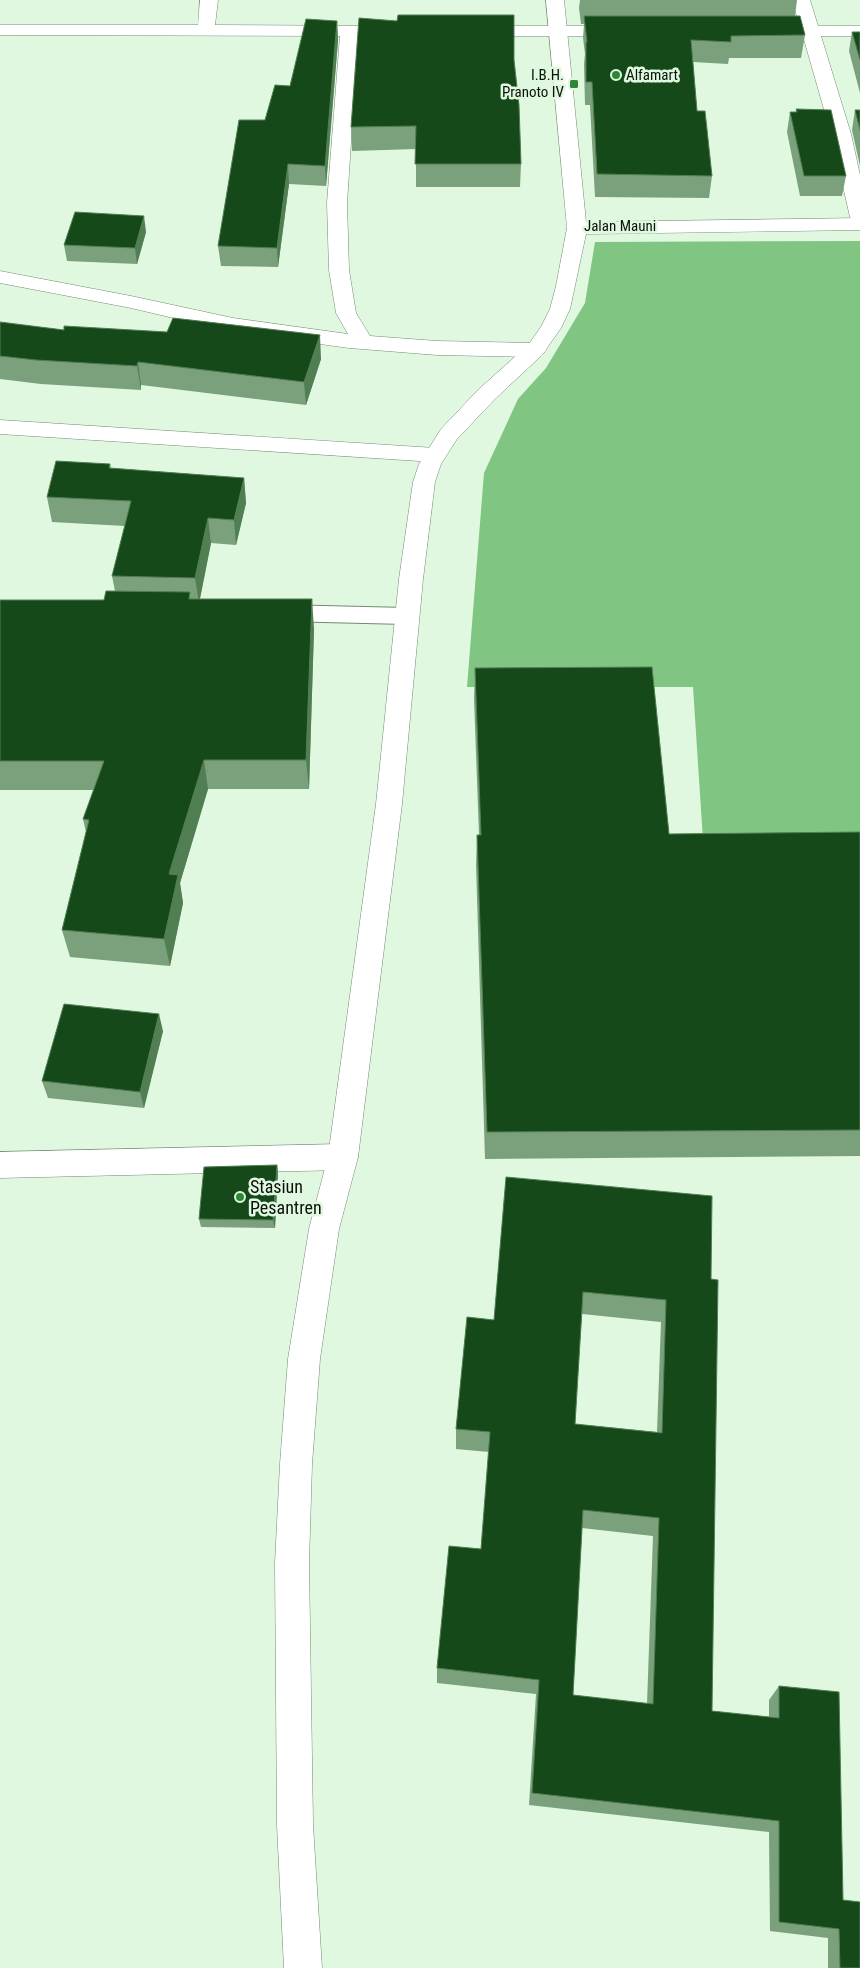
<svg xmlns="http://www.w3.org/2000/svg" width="860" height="1968" viewBox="0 0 860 1968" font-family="'Roboto Condensed',sans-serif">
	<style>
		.forest { fill: #81c582 }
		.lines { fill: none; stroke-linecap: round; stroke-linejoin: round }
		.lane-casing { stroke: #748a74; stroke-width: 2 }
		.street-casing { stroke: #748a74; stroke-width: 1 }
		.secondary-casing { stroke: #748a74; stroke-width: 1 }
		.lane { fill: #fff; fill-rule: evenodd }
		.street { fill: #fff; fill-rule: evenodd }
		.secondary { fill: #fff; fill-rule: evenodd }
		.wall { fill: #7aa07c; fill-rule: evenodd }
		.shaded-wall { fill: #527e54 }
		.building { fill: #154919; stroke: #527e54; fill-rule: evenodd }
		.poi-dot { fill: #2e8736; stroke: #dff8df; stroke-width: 2 }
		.labels { text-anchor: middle; stroke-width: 5; stroke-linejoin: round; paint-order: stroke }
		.far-poi-label { font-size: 15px; fill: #0a120a; stroke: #dff8df; text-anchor: end }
		.far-street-label { font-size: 15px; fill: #0a120a; stroke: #dff8df }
		.poi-label { font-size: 18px; fill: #0a120a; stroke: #dff8df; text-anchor: start }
	</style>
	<rect width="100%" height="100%" fill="#dff8df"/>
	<polygon class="forest" points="860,241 860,836 703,840 693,687 467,687 484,473 518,399 546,368 585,303 595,242"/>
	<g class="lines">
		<defs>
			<polygon id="lane" points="280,605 407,608 415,610 418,616 415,622 407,624 280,621 272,618 269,613 272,608"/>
			<g id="street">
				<polygon points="200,0 218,0 215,25 396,26 402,27 405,31 402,35 358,36 347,203 349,270 356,313 370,336 437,341 535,343 542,345 546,350 542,355 535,357 437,355 349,348 233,332 131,308 0,283 0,271 131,296 233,318 348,334 336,313 329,270 327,203 340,36 0,35 0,25 198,25"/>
				<polygon points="792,0 810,0 818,26 860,26 860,36 821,36 851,134 860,175 860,223 853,221 850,217 831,134 803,36 760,35 757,31 760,27 800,26"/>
				<polygon points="476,26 621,26 627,27 630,31 627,35 621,36 476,36 470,35 467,31 470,27"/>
				<polygon points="0,420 435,448 443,450 446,455 443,460 435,462 0,434"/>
				<polygon points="343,1144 353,1148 358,1157 353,1166 343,1170 0,1178 0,1152"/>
			</g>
			<polygon id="secondary" points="546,0 564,0 586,222 860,218 860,230 586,234 570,309 561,328 542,355 495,399 457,439 441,464 435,482 423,579 402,804 358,1157 339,1229 320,1359 312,1464 309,1563 313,1825 322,1968 284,1968 277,1825 275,1563 280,1464 288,1359 309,1229 328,1157 376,804 399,579 413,482 419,464 441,429 479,389 528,345 541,327 550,309 556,286 567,228"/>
		</defs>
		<use href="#lane" class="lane-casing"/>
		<use href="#street" class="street-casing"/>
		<use href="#secondary" class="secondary-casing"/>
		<use href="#lane" class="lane"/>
		<use href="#street" class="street"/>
		<use href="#secondary" class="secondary"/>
	</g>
	<g class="wall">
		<polygon points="580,0 797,0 795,16 805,35 801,58 729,58 728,64 693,62 697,111 712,176 709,198 595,197 590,105 585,105 584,64 585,54 583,38 584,24 581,24 579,8"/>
		<polygon points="337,21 338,40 326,186 289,184 278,267 221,266 218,246 265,120"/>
		<polygon points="852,32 860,32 860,93 849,51"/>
		<polygon points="514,60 521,164 520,187 416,187 416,149 352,151 351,127"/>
		<polygon points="796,109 846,176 842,196 800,196 787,132 790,112 796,112"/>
		<polygon points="855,110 860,110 860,166 852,130"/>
		<polygon points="146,232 137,264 67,261 64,245"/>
		<polygon points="0,322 64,330 321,359 306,405 141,385 141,390 41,384 0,379"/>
		<polygon points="110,464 111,468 244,478 246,503 236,545 211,543 200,599 314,629 309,789 208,789 180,883 183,903 170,966 70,957 62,930 86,832 83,819 94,790 0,790 0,600 104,600 115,591 112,576 125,526 52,522 47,497"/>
		<polygon points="475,668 669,834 860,832 860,1156 485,1159 476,865 477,835 479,835 474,699"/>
		<polygon points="163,1031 144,1108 48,1098 42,1081"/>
		<polygon points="277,1165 278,1173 275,1228 201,1227 199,1219"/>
		<path d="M 506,1177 L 711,1279 L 712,1711 L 769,1717 L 769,1700 L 779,1686 L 843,1900 L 860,1968 L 828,1968 L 828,1938 L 770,1931 L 769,1832 L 529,1805 L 536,1694 L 437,1683 L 437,1668 L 481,1549 L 489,1452 L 456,1449 L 456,1429 L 494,1320 ZM 582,1314 L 661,1322 L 657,1432 L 575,1424 ZM 582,1528 L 653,1536 L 647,1704 L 573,1695 Z"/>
	</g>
	<g class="shaded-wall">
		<polygon points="337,21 338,40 326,186 325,166"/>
		<polygon points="288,164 289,184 278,267 277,248"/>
		<polygon points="144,216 146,232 137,264 135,248"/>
		<polygon points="320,335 321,359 306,405 304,382"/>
		<polygon points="138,362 141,385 141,390 137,366"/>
		<polygon points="244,478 246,503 236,545 234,520"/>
		<polygon points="208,518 211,543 199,603 195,578"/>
		<polygon points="312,599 314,629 309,789 306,760"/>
		<polygon points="204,760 208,789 180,883 183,903 170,966 164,939 169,874"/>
		<polygon points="159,1014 163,1031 144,1108 140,1092"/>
		<polygon points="277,1165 278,1173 275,1228 273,1220"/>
	</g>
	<g class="building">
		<polygon points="398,15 514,15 514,60 519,105 521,164 415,164 416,126 351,127 359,18 397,21"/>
		<polygon points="584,16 800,16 805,35 731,36 731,42 691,40 697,111 705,111 712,176 597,174 592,82 586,82 586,42 587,42"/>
		<polygon points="306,19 337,21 325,166 288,164 277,248 218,246 239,120 265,120 275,85 290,86"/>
		<polygon points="852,32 860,32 860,60"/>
		<polygon points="796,109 831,110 846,176 804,176 790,112 797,112"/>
		<polygon points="855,110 860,110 860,130"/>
		<polygon points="75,212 144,216 135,248 64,245"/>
		<polygon points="173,318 320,335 304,382 138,362 137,366 36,360 0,356 0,322 64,330 64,326 167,332"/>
		<polygon points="56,461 110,464 109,468 244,478 234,520 208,518 195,578 112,576 131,501 47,497"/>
		<polygon points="106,591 190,592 189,599 312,599 306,760 204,760 169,874 178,875 164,939 62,930 89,820 83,819 104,761 0,761 0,600 104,600"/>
		<polygon points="652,667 669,834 860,832 860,1130 487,1132 477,835 481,835 475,668"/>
		<polygon points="64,1004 159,1014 140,1092 42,1081"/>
		<polygon points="277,1165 273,1220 199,1219 204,1167"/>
		<path d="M 506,1177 L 712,1196 L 711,1279 L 718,1280 L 712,1711 L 779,1718 L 779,1686 L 839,1692 L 843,1900 L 860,1902 L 860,1968 L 840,1968 L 839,1929 L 779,1922 L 779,1821 L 532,1793 L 539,1680 L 437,1668 L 449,1546 L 481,1549 L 490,1432 L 456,1429 L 467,1317 L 494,1320 ZM 583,1292 L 666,1300 L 662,1433 L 575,1424 ZM 583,1510 L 659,1518 L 653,1704 L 573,1695 Z"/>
	</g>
	<g class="poi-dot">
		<circle cx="616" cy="75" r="5"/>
		<rect x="569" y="79" width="10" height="10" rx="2.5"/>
		<circle cx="240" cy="1197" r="5"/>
	</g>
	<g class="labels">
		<g class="far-poi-label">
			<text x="564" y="80">I.B.H.<tspan x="564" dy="17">Pranoto IV</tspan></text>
			<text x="626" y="80" text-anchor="start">Alfamart</text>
		</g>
		<g class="far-street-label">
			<text x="620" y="231">Jalan Mauni</text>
		</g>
		<g class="poi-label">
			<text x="250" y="1193">Stasiun<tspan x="250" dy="21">Pesantren</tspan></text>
		</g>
	</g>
</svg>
